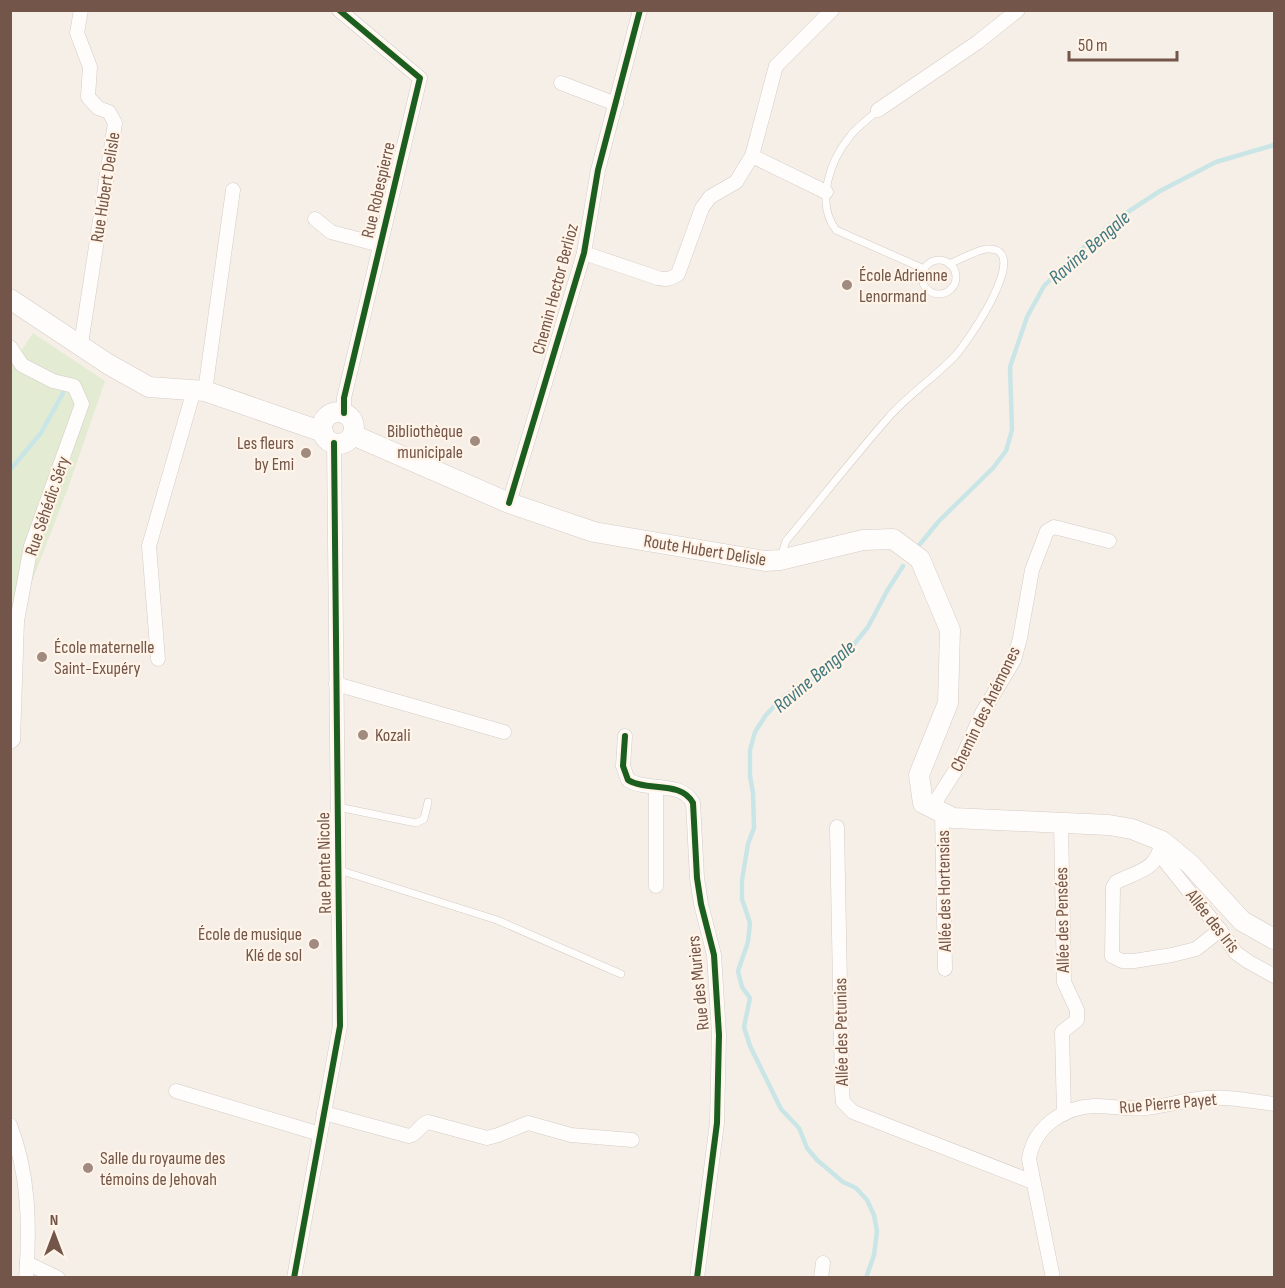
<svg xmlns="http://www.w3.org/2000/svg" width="1285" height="1288" viewBox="0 0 1285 1288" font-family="'Sofia Sans Condensed',sans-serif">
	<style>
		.green { fill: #e3ecd3 }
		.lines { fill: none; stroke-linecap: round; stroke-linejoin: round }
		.stream { stroke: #cae5e6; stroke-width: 4.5 }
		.service-casing { stroke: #d4cbc5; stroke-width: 8 }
		.minor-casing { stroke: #d4cbc5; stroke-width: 15 }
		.secondary-casing { stroke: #d5cbc4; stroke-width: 21 }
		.service { stroke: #fefdfc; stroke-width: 7 }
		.minor { stroke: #fefdfc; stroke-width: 14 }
		.secondary { stroke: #fefdfc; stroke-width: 20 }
		.cycleway-casing { stroke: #fff4e7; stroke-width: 10 }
		.cycleway { stroke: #1b5e20; stroke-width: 6 }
		.poi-dot { fill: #a18b81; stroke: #fff4e7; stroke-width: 2 }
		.labels { text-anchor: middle; stroke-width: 4.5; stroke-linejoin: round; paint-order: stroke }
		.street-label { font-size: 18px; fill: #735549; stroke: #fff4e7 }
		.poi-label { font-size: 18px; fill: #735549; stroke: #fff4e7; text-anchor: start }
		.water-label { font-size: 20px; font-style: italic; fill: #3f787f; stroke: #fff4e7 }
	</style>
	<rect width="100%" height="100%" fill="#f6efe8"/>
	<polygon class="green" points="33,333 105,381 68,488 11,636 11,366"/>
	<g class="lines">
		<g class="stream">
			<polyline points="10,470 41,433 63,393"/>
			<polyline points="920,544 939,521 993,468 1006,451 1012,430 1010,367 1027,317 1044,286 1081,250 1117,219 1160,191 1216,162 1274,145"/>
			<polyline points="866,1278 874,1255 877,1231 874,1215 867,1200 856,1188 843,1182 817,1160 807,1148 799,1128 781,1109 750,1046 744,1027 750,998 742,987 738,971 748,942 750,923 742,899 742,880 748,844 754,828 753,793 750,776 750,750 755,732 766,715 781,699 796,688 816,677 828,665 846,654 868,627 887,591 903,566"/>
		</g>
		<defs>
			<g id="service">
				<path d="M 878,110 C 870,118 858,126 851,135 C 830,160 815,202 836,230 L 924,269"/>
				<circle cx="939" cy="277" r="17"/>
				<path d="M 781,557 L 786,541 C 820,500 853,458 888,418 C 908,395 934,378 955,356 C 966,344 1035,246 987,249 C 977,250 959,260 949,264"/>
				<polyline points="338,807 416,823 424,819 428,802"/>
				<polyline points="339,870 497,920 621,974"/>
			</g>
			<g id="minor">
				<polyline points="339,10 420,78 344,398 344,413"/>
				<polyline points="561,83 616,104"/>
				<polyline points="878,110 978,42 1018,10"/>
				<polyline points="752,156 826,192"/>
				<polyline points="315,219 331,232 380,245"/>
				<path d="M 584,253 L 658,278 C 666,280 671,279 678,274 L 702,208 L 710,197 L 736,182 L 752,156 L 776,66 L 832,10"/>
				<polyline points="81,344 115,123 109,112 98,108 88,97 90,67 77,33 81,10"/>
				<polyline points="10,347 22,365 53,381 74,386 82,404 31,546 17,621 13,740 10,742"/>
				<polyline points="205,391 233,190"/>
				<polyline points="509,503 584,253 598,170 640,10"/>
				<polyline points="158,659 149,546 194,390"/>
				<polyline points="336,684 504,732"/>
				<path d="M 625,736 L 623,766 L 628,780 C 647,792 681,780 693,803 L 697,878 L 701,904 L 714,955 L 719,1035 L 717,1123 L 697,1278"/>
				<polyline points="656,787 656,886"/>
				<polyline points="932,807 959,765 982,713 1014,660 1020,638 1032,570 1047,531 1054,527 1109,541"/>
				<polyline points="942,812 945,969"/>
				<polyline points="1061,823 1064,982 1077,1010 1077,1020 1062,1032 1064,1114"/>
				<polyline points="837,827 842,1091 843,1102 853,1112 1033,1182"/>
				<path d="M 1162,841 C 1157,870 1141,870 1116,882 L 1113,887 L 1112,956 L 1122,961 L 1134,961 L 1172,955 L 1196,949 L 1220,930"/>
				<polyline points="1160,855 1220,930 1236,953 1249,962 1274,976"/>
				<polyline points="176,1091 320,1134"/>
				<path d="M 324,1113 L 409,1136 C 418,1134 419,1125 428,1122 L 487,1138 L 498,1135 L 528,1123 L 571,1135 L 632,1140"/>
				<path d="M 10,1125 C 29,1174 30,1226 26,1278"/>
				<polyline points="27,1263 58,1278"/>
				<polyline points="294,1278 340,1026 334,443"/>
				<polyline points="821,1278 823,1263"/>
				<path d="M 1053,1278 L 1029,1159 C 1034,1127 1063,1107 1095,1106 C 1112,1106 1129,1110 1146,1108 C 1166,1106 1185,1100 1205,1098 C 1228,1096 1252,1101 1274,1104"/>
			</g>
			<g id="secondary">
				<polyline points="10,299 108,364 149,387 205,391 323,432"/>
				<circle cx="338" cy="428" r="16"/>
				<polyline points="353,435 509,503 594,532 765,561 780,560 863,540 893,539 920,559 950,630 948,703 919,775 923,803 953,818 1109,825 1132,829 1162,841 1190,864 1242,921 1274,939"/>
			</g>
		</defs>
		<use href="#service" class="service-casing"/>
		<use href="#minor" class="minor-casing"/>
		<use href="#secondary" class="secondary-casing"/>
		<use href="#service" class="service"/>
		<use href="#minor" class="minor"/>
		<use href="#secondary" class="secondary"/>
		<defs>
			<g id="cycleway">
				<polyline points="339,10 420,78 344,398 344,413"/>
				<polyline points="509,503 584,253 598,170 640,10"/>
				<path d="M 625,736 L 623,766 L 628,780 C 647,792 681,780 693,803 L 697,878 L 701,904 L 714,955 L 719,1035 L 717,1123 L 697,1278"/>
				<polyline points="294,1278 340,1026 334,443"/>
			</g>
		</defs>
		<use href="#cycleway" class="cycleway-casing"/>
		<use href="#cycleway" class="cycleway"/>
	</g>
	<g class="poi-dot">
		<circle cx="847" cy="285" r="6"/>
		<circle cx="475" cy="441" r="6"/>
		<circle cx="306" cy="453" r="6"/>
		<circle cx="42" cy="657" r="6"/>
		<circle cx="363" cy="735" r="6"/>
		<circle cx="314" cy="944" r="6"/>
		<circle cx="88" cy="1168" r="6"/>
	</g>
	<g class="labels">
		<g class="street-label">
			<text transform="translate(105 187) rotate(-81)" y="6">Rue Hubert Delisle</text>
			<text transform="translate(378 190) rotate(-77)" y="6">Rue Robespierre</text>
			<text transform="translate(555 289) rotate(-75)" y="6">Chemin Hector Berlioz</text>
			<text transform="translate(47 506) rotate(-71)" y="6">Rue Séhédic Séry</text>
			<text transform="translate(705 550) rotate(9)" y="6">Route Hubert Delisle</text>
			<text transform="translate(985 709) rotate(-64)" y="6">Chemin des Anémones</text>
			<text transform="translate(324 863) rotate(-91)" y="6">Rue Pente Nicole</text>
			<text transform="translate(944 891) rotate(-91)" y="6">Allée des Hortensias</text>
			<text transform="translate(1062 920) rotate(-91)" y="6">Allée des Pensées</text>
			<text transform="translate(1213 921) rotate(52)" y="6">Allée des Iris</text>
			<text transform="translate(698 983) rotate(-96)" y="6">Rue des Muriers</text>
			<text transform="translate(841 1032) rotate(-91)" y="6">Allée des Petunias</text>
			<text transform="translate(1168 1103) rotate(-5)" y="6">Rue Pierre Payet</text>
		</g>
		<g class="poi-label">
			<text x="859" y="281">École Adrienne<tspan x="859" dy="21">Lenormand</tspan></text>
			<text x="463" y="437" text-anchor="end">Bibliothèque<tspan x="463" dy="21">municipale</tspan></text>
			<text x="294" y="449" text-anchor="end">Les fleurs<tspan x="294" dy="21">by Emi</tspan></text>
			<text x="54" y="653">École maternelle<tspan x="54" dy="21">Saint-Exupéry</tspan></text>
			<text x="375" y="741">Kozali</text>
			<text x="302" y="940" text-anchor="end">École de musique<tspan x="302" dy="21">Klé de sol</tspan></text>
			<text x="100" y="1164">Salle du royaume des<tspan x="100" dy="21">témoins de Jehovah</tspan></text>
		</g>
		<g class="water-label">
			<text transform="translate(1089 247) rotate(-41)" y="7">Ravine Bengale</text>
			<text transform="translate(814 676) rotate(-40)" y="7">Ravine Bengale</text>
		</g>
	</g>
	<rect width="1285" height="1288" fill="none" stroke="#735549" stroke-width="24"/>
	<g transform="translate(54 1234)" stroke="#fff4e7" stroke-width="4.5" paint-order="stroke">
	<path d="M0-4.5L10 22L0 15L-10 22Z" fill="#735549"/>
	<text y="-9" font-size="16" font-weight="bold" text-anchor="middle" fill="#735549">N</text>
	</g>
	<path d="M1069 51v9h108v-9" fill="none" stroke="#735549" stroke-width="3"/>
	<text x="1078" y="51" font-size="18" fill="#735549" stroke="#fff4e7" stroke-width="4.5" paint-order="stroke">50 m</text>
</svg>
